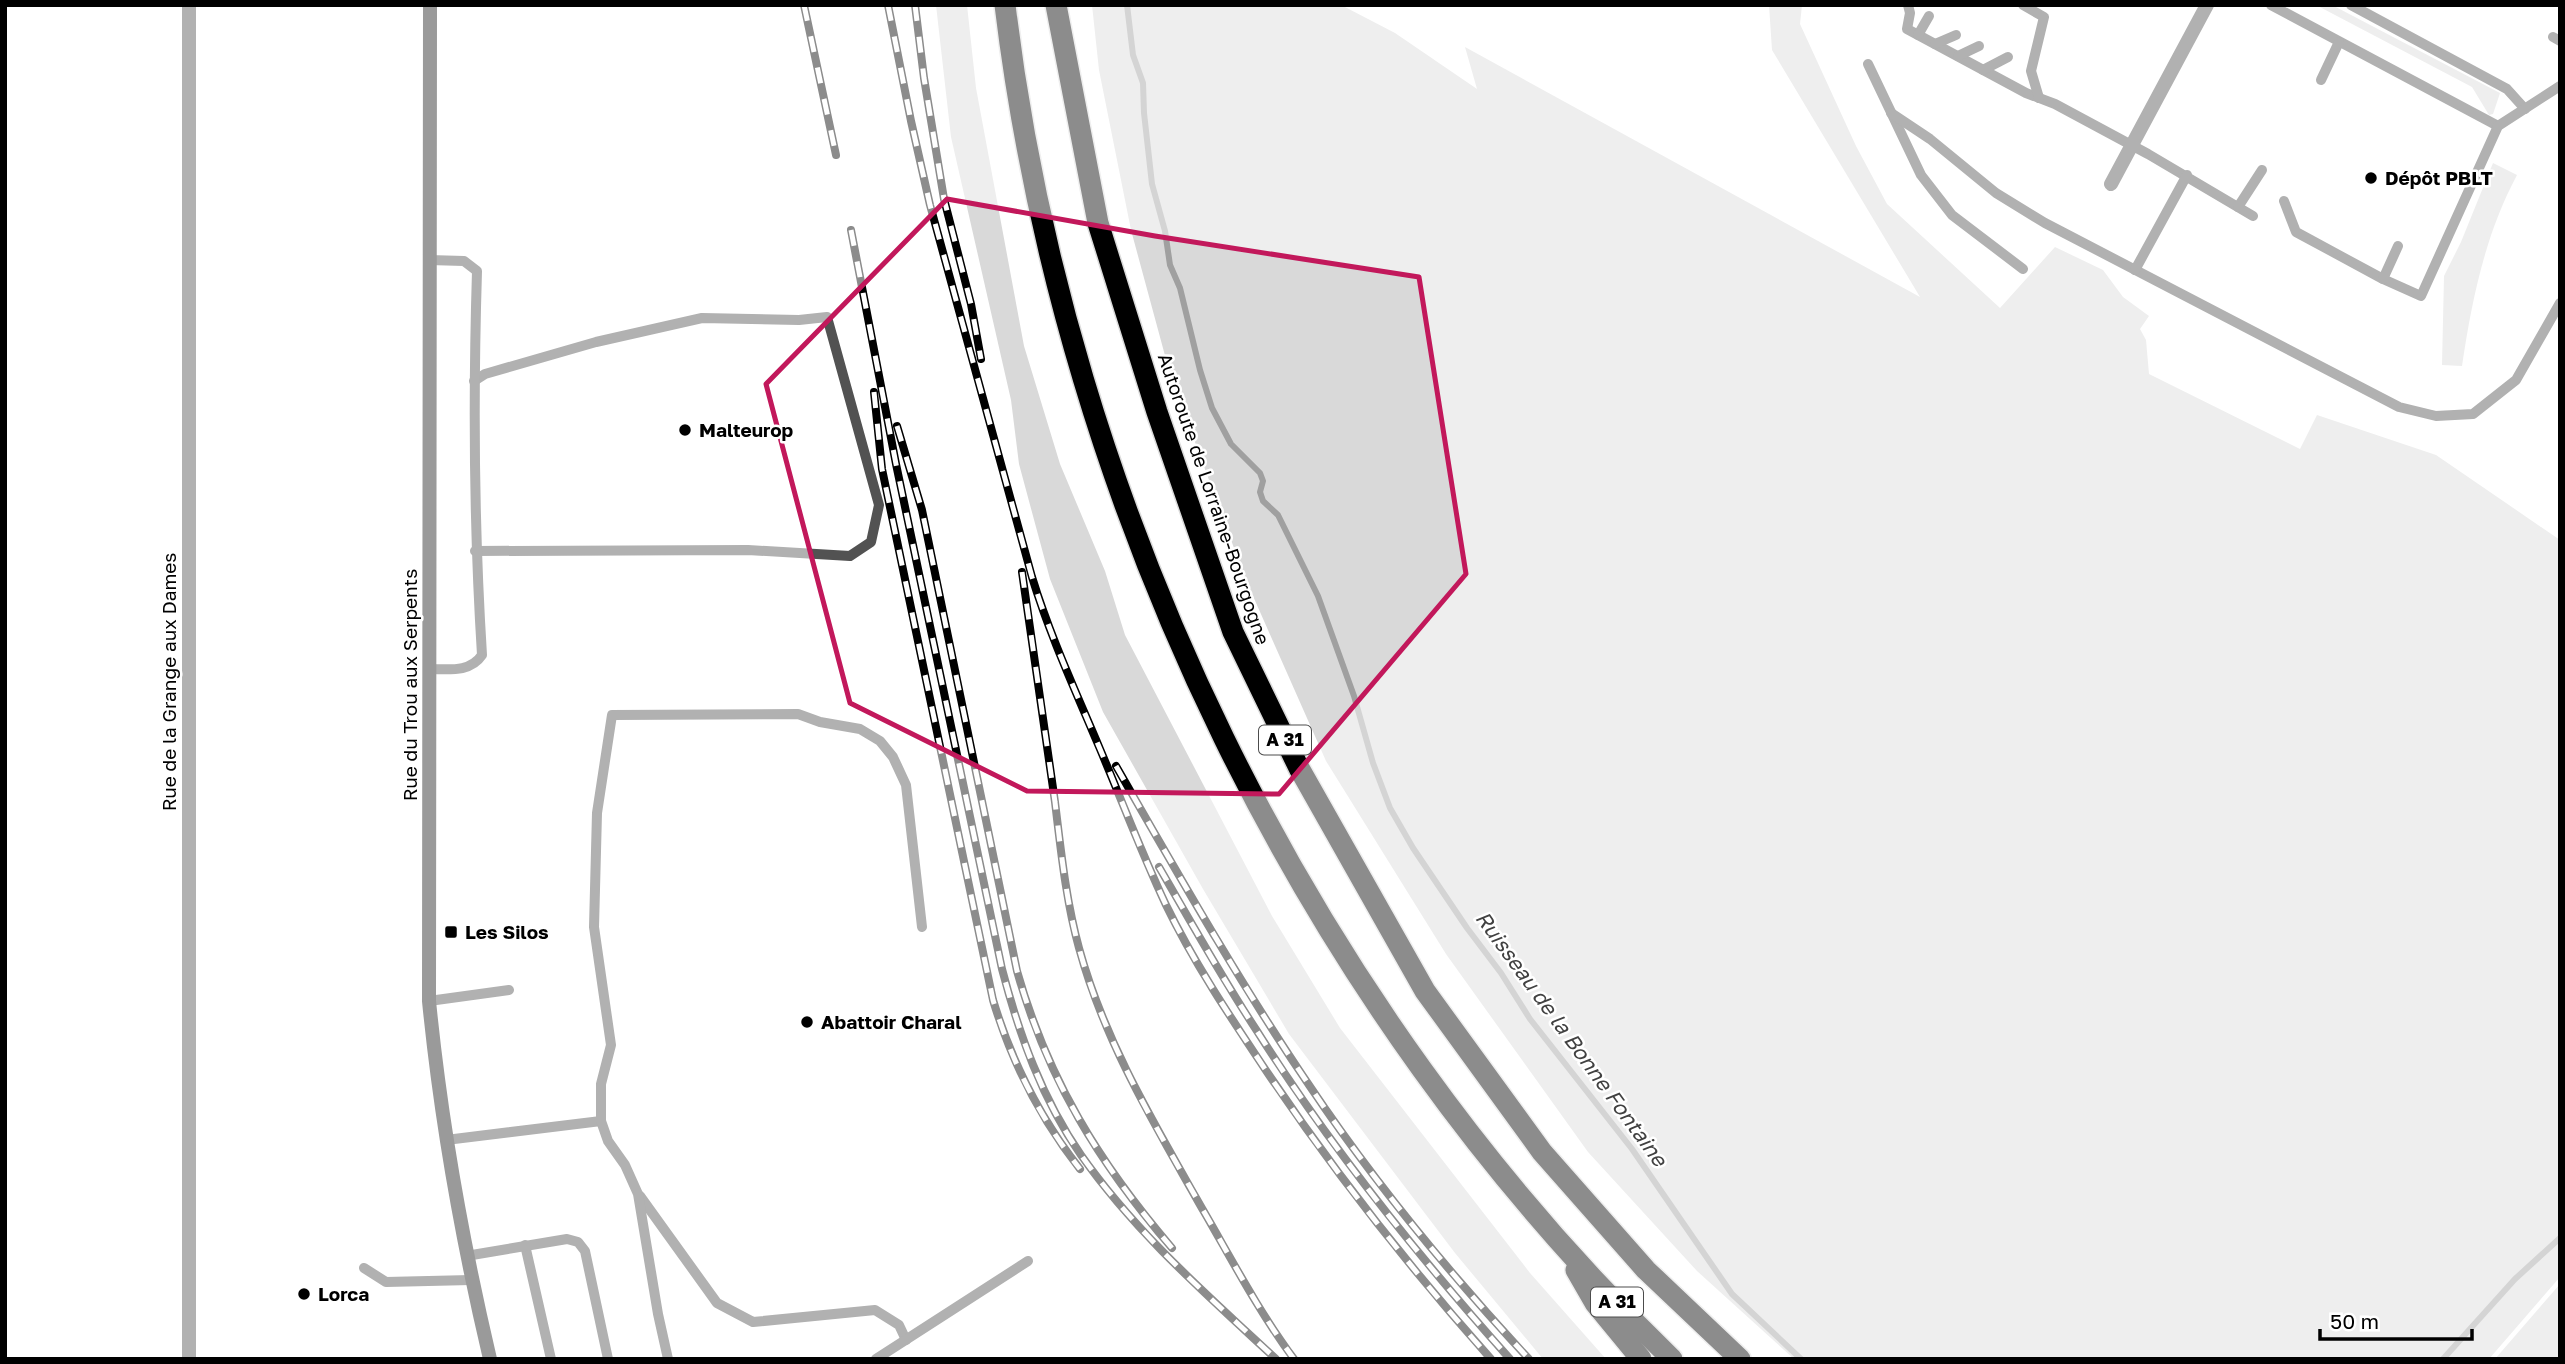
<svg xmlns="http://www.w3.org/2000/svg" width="2565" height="1364" viewBox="0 0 2565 1364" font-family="'Golos Text',sans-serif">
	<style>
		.green { fill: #d9d9d9 }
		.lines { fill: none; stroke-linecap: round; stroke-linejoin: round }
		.stream { stroke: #a0a0a0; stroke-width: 6 }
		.highway-casing { stroke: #dbdbdb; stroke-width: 24 }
		.lane { stroke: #525252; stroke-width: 10 }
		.street { stroke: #525252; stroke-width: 14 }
		.secondary { stroke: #1f1f1f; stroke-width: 14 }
		.highway { stroke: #000; stroke-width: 21 }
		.rail-casing { stroke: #000; stroke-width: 8 }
		.rail { stroke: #fff; stroke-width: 5; stroke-dasharray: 16; stroke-linecap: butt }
		.marked { fill: none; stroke: #c2185b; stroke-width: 5; stroke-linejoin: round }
		.poi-dot { fill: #000; stroke: #fff; stroke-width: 2.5 }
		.labels { text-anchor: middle; stroke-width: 5; stroke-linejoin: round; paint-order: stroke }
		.shield { fill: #fff; stroke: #4c4c4c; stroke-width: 2 }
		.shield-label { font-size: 18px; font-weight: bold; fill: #000 }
		.poi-label { font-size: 19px; font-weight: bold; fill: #000; stroke: #fff; text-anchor: start }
		.street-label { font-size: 19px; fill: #000; stroke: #fff }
		.water-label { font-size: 21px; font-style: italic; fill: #414141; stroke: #fff }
	</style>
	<rect width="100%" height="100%" fill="#fff"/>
	<g class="green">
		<polygon points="936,5 967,5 976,88 1024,346 1060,464 1105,571 1125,635 1272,916 1340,1028 1530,1273 1606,1359 1543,1359 1455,1253 1289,1034 1203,889 1103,712 1050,579 1019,464 1011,400 951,137"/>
		<polygon points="1092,5 1343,6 1395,33 1477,89 1465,47 1920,297 1772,50 1769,5 1802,5 1800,24 1856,146 1887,204 2000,308 2055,247 2103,270 2123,297 2149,316 2140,329 2146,340 2149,374 2300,449 2317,415 2436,455 2560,540 2560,1277 2489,1359 1794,1359 1697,1271 1588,1152 1446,954 1326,761 1245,578 1170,374 1131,230 1099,70"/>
		<polygon points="2316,5 2332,5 2500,93 2493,114 2489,115 2472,87"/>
		<path d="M 2493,163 L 2517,175 C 2485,235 2472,299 2462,366 L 2442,365 L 2444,276 L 2461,242 Z"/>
		<polygon points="2560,1284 2560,1359 2495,1359"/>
	</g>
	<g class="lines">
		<g class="stream">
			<polyline points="1127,5 1133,55 1143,83 1144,113 1152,184 1165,231 1170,265 1180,288 1200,370 1212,408 1231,444 1260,473 1263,481 1260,492 1263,501 1278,515 1318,596 1354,696 1373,763 1390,808 1413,848 1467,928 1501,973 1530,1019 1632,1149 1732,1294 1801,1359"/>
			<polyline points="2443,1359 2515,1279 2560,1238"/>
		</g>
		<defs>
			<g id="highway">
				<path d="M 1005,5 C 1066,509 1306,1006 1672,1359"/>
				<polyline points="1056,5 1098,223 1157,412 1233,632 1299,768 1425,991 1542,1152 1646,1270 1740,1359"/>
				<polyline points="1576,1270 1595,1303 1641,1359"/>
			</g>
		</defs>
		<use href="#highway" class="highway-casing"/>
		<g class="lane">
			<polyline points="1908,5 1910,13 1907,29 2026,93 2055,104 2148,154 2253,216"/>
			<polyline points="2023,5 2044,17 2031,71 2039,98"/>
			<polyline points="2271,5 2498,126"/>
			<polyline points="2351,5 2507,89 2525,109"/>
			<polyline points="1918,35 1929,16"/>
			<polyline points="2553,37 2560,41"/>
			<polyline points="1935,44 1956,35"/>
			<polyline points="1958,56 1979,46"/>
			<polyline points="1868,64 1921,175 1952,215 2023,269"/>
			<polyline points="1983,70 2008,57"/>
			<polyline points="2321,80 2339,42"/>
			<polyline points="1891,113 1930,139 1996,193 2045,223 2399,407 2436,416 2473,414 2516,380 2560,303"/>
			<polyline points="2284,201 2296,232 2383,279 2421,296 2498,126 2560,86"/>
			<polyline points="2238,207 2262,170"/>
			<polyline points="2135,270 2187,175"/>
			<polyline points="2383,279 2398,246"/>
			<polyline points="474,381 485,374 596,342 702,318 799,320 827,317 879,505 871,542 850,556 748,550 475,551"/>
			<path d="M 429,669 C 448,669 470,673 482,655 C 474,528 473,399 477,271 L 464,261 L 429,260"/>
			<polyline points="429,1001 509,990"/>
			<polyline points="446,1140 601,1121"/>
			<polyline points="640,1196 717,1303 753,1322 875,1310 899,1325 906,1340"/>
			<polyline points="525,1245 551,1359"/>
			<polyline points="466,1256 567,1239 578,1242 585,1251 608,1359"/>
			<polyline points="364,1268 386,1282 471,1280"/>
			<polyline points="668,1359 658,1314 638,1194 625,1165 608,1141 601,1121 601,1084 611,1045 594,927 597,813 612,715 798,714 820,722 860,729 880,741 893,757 906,785 922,927"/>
			<polyline points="876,1359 1028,1261"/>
		</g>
		<g class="street">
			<polyline points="189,5 189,1359"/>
			<polyline points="2111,184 2207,5"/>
		</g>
		<path class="secondary" d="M 430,5 L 429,1001 C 441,1122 462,1240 490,1359"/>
		<use href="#highway" class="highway"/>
		<defs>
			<g id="rail">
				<polyline points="804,5 836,155"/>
				<path d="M 888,5 L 911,121 L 930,205 L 1032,577 C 1050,636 1076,692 1100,749 C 1122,801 1142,854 1166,905 C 1194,963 1231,1018 1267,1072 C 1335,1173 1410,1268 1491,1359"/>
				<polyline points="915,5 924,78 944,199 971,304 981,359"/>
				<path d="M 851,230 L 896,464 L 1002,969 C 1019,1034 1042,1099 1081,1155 C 1135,1232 1207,1295 1276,1359"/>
				<path d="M 874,392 L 882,469 L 993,1000 C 1012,1063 1040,1118 1080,1169"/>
				<path d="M 897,426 L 922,510 L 1017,971 C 1048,1080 1099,1163 1172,1248"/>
				<path d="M 1022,572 C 1033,648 1044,725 1055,802 C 1061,851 1066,901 1079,948 C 1105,1043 1155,1125 1203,1210 C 1232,1260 1259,1312 1294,1359"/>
				<path d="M 1116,766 C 1178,874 1239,982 1309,1085 C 1374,1182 1449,1273 1529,1359"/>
				<path d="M 1159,867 C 1191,922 1222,978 1257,1031 C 1331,1148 1418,1256 1510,1359"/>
			</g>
		</defs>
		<use href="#rail" class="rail-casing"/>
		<use href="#rail" class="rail"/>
	</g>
	<path d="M0 0H2565V1364H0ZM 947,199 L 1155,236 L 1419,277 L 1466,574 L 1279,794 L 1027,791 L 850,703 L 766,384 Z" fill="#fff" fill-opacity=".55" fill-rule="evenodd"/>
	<path class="marked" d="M 947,199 L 1155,236 L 1419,277 L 1466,574 L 1279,794 L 1027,791 L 850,703 L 766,384 Z"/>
	<g class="poi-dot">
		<circle cx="2371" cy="178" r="7"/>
		<circle cx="685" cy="430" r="7"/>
		<rect x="444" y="925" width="14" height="14" rx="3.5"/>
		<circle cx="807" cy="1022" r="7"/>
		<circle cx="304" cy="1294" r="7"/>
	</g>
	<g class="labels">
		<g class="shield">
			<rect x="1259" y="725.5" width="52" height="29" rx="5"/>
			<rect x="1591" y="1287.5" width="52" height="29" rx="5"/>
		</g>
		<g class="shield-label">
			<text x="1285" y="746">A 31</text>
			<text x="1617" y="1308">A 31</text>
		</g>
		<g class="poi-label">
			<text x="2385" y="185">Dépôt PBLT</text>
			<text x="699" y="437">Malteurop</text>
			<text x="465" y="939">Les Silos</text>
			<text x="821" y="1029">Abattoir Charal</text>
			<text x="318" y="1301">Lorca</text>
		</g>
		<g class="street-label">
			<text transform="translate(1214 499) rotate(71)" y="7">Autoroute de Lorraine-Bourgogne</text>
			<text transform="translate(169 682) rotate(-90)" y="7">Rue de la Grange aux Dames</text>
			<text transform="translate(410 685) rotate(-90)" y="7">Rue du Trou aux Serpents</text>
		</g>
		<g class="water-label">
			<text transform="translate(1571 1039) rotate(54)" y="7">Ruisseau de la Bonne Fontaine</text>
		</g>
	</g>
	<rect width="2565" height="1364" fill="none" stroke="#000000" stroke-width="14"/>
	<path d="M2320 1329v10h152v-10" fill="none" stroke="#000000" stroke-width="3.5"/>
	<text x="2330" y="1329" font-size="21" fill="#000000" stroke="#ffffff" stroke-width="5" paint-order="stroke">50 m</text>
</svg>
